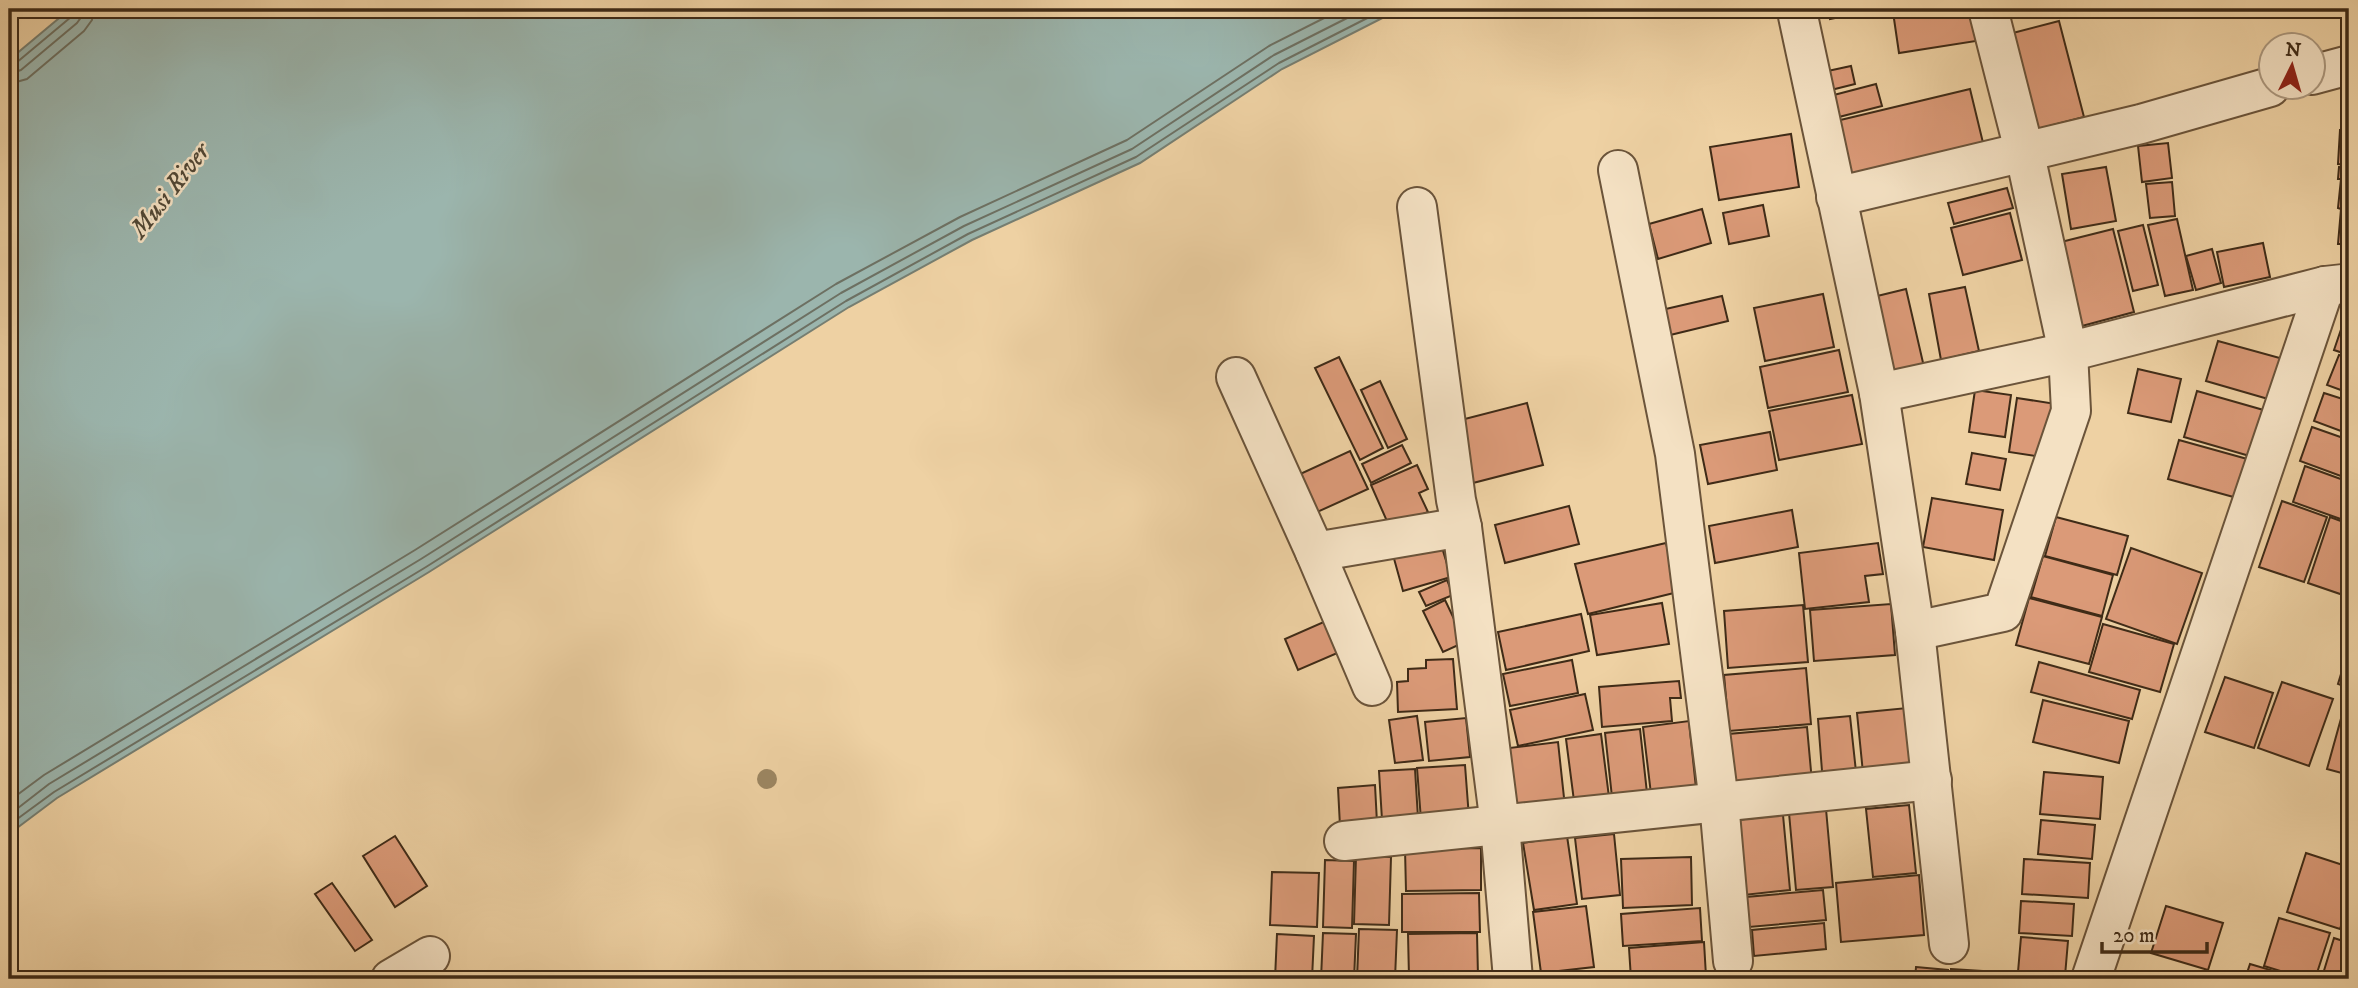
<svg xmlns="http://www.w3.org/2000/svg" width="2358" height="988" viewBox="0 0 2358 988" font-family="'IM FELL DW Pica',serif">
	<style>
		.water { fill: #9bb5ad; stroke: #767e71; stroke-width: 2 }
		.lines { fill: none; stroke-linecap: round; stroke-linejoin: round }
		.shore { stroke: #6d7062; stroke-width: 2 }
		.building { fill: #db9a78; stroke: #3f2b17; stroke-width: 2 }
		.minor-casing { stroke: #6b543a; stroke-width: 42 }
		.minor { stroke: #f4e1c3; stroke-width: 38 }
		.tree { fill: #9c8662 }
		.labels { text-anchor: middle; stroke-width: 5; stroke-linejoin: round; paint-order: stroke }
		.water-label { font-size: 26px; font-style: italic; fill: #514735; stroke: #f4e1c3 }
	</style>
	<rect width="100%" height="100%" fill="#eed1a3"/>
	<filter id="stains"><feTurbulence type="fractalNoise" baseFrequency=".00286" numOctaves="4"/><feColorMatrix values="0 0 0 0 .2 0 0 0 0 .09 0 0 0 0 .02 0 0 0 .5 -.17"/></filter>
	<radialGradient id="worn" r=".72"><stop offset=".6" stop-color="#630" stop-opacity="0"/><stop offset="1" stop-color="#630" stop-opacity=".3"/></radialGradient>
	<polygon class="water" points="70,9 1400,9 1282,69 1140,163 972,240 849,307 429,572 57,798 9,834 9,60"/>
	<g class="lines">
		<g class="shore">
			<polyline points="9,65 16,63 71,17 74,9"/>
			<polyline points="9,74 21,70 77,23 82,16 83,9"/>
			<polyline points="9,84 27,79 84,31 92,20 93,9"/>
			<polyline points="9,801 44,775 415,550 836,284 960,217 1127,140 1269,46 1342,9"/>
			<polyline points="9,815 49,784 421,559 841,293 964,226 1132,149 1274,55 1365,9"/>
			<polyline points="9,825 54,792 426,567 846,301 968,234 1136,157 1279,63 1385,9"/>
		</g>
	</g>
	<g class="building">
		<polygon points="1828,9 1870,9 1870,11 1830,19"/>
		<polygon points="1916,9 1971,9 1976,41 1899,53 1893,12"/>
		<polygon points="2059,21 2084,117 2034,130 2009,34"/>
		<polygon points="1851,66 1855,84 1827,91 1823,72"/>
		<polygon points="1876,84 1882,106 1835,118 1830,96"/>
		<polygon points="1970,89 1985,151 1847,183 1832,122"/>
		<polygon points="2340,130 2349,130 2349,165 2338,164"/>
		<polygon points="1791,134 1799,187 1719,200 1710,147"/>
		<polygon points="2168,143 2172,178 2142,182 2138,146"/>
		<polygon points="2106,167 2116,221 2071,229 2062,174"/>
		<polygon points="2339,167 2349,168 2349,256 2341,255 2341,244 2338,244 2341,209 2338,208 2341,179 2338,179"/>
		<polygon points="2172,182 2175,216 2150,218 2146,184"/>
		<polygon points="2007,188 2013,208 1954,224 1948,203"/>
		<polygon points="1763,205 1769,236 1729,244 1723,213"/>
		<polygon points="1702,209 1711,243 1658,259 1649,224"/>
		<polygon points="2010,213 2022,260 1963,275 1951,228"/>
		<polygon points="2177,219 2193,290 2165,296 2148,225"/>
		<polygon points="2143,225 2158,285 2133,291 2118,231"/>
		<polygon points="2113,229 2134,312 2082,326 2061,242"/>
		<polygon points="2263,243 2270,277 2224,287 2217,252"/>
		<polygon points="2212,249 2221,283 2196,290 2186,256"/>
		<polygon points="1965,287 1979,351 1941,360 1929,294"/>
		<polygon points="1906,289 1924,367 1888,375 1869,298"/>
		<polygon points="1823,294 1834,347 1765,361 1754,308"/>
		<polygon points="1722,296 1728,321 1662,337 1657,311"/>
		<polygon points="2349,306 2349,355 2334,350"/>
		<polygon points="2218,341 2287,360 2275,401 2206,381"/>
		<polygon points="1839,350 1848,392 1768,408 1760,367"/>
		<polygon points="2339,355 2349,358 2349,393 2327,385"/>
		<polygon points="1339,357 1383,448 1360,460 1315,368"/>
		<polygon points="2138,369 2181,379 2171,422 2128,413"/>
		<polygon points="1380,381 1407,439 1388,448 1361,390"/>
		<polygon points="1975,390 2011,395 2005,437 1969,432"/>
		<polygon points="2197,391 2267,411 2253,457 2184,437"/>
		<polygon points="2324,393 2349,401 2349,434 2314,421"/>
		<polygon points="1852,395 1862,444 1779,460 1769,411"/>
		<polygon points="2017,398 2056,404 2048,458 2009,452"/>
		<polygon points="1527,403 1543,465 1473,483 1457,421"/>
		<polygon points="2312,427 2349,440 2349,479 2300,461"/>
		<polygon points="1770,432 1777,470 1708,484 1700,445"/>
		<polygon points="2179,440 2258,462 2248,501 2168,479"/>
		<polygon points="1402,445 1411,463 1371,483 1362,464"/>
		<polygon points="1350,451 1368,489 1315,513 1298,475"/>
		<polygon points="1972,453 2006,459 2000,490 1966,484"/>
		<polygon points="1417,465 1428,489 1419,493 1428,512 1390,528 1371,485"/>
		<polygon points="2305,466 2349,482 2349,522 2293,502"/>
		<polygon points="1932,498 2003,510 1994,560 1923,547"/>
		<polygon points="2282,501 2327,517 2304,582 2259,567"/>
		<polygon points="1569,506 1579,544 1505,563 1495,525"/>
		<polygon points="1792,510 1798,547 1715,563 1709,526"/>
		<polygon points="2056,517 2128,536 2117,575 2045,556"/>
		<polygon points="2330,517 2349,524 2349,597 2308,583"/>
		<polygon points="1440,541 1451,577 1403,591 1393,555"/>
		<polygon points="1666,543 1678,592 1588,614 1575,564"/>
		<polygon points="1878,543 1883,574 1865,576 1869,602 1805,609 1799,553"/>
		<polygon points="2131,548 2202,573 2177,644 2106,619"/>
		<polygon points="2043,556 2113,575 2102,616 2031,597"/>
		<polygon points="1447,580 1453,595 1426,606 1419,592"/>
		<polygon points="2029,598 2102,617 2089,664 2016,645"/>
		<polygon points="1445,600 1465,642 1443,652 1423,611"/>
		<polygon points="1662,603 1669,644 1597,655 1590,615"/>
		<polygon points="1891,604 1895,655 1814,661 1810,610"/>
		<polygon points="1803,605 1808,662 1728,668 1724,611"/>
		<polygon points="1581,614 1589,651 1506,670 1498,632"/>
		<polygon points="1335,617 1349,648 1298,670 1285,639"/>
		<polygon points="2103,624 2174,644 2160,692 2089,672"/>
		<polygon points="2348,651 2349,651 2349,688 2338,684"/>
		<polygon points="1453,659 1457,709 1398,712 1397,682 1408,681 1408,669 1426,668 1426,660"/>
		<polygon points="1572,660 1578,693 1510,706 1503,674"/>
		<polygon points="2039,662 2140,690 2132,719 2031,692"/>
		<polygon points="1806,668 1811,724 1729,731 1724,675"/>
		<polygon points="2225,677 2273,693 2254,748 2205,732"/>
		<polygon points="1679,681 1681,698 1670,698 1672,721 1602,727 1599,687"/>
		<polygon points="2282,682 2333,699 2309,766 2258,748"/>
		<polygon points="1585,694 1593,730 1518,746 1510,710"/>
		<polygon points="2347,697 2349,698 2349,775 2327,769"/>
		<polygon points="2043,700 2129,721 2119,763 2033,742"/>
		<polygon points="1907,708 1913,769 1863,773 1857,713"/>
		<polygon points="1417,716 1423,760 1395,763 1389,720"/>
		<polygon points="1850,716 1857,781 1823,784 1818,719"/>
		<polygon points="1466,718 1470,757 1429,761 1425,722"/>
		<polygon points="1689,721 1696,788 1651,794 1643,727"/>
		<polygon points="1807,727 1812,782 1733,789 1728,734"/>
		<polygon points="1640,729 1647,793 1612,797 1605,733"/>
		<polygon points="1601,734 1609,797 1574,801 1566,739"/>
		<polygon points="1558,742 1565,807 1517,813 1509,748"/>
		<polygon points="1465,765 1469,818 1421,820 1417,768"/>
		<polygon points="1415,769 1418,818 1382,820 1379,771"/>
		<polygon points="2044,772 2103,777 2100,819 2040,814"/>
		<polygon points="1375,785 1377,823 1340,826 1338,788"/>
		<polygon points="1909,805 1916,873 1873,877 1866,809"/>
		<polygon points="1826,809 1833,887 1796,890 1789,813"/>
		<polygon points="1783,815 1790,890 1744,895 1736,820"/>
		<polygon points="2041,820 2095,825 2092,859 2038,854"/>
		<polygon points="1614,834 1620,895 1582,899 1575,838"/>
		<polygon points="395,836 427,886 395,907 363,856"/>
		<polygon points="1567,836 1577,904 1534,910 1523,843"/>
		<polygon points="1481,848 1481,890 1406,891 1405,849"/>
		<polygon points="2306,853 2349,867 2349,901 2340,929 2287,912"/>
		<polygon points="1356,856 1391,857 1389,925 1354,924"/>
		<polygon points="1691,857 1692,905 1623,908 1621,859"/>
		<polygon points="2024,859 2090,863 2088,898 2022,894"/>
		<polygon points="1325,860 1354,861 1352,928 1323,927"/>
		<polygon points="1272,872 1319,873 1317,927 1270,925"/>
		<polygon points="1919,875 1924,935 1841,942 1836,883"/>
		<polygon points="332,883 372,940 355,951 315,894"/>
		<polygon points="1823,890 1826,920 1749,927 1746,897"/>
		<polygon points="1479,893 1480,932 1402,932 1402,894"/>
		<polygon points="2021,901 2074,904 2072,936 2019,933"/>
		<polygon points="1586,906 1594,967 1541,973 1533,912"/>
		<polygon points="2166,906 2223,923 2208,970 2151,953"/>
		<polygon points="1700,908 1702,941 1623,946 1621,914"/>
		<polygon points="2279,918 2330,933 2315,979 2307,979 2264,966"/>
		<polygon points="1824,923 1826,949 1754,956 1752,930"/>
		<polygon points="1359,929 1397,930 1395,979 1357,979"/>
		<polygon points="1323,933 1356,934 1354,979 1321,979"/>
		<polygon points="1477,933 1478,976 1409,977 1408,934"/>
		<polygon points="1277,934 1314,936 1312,979 1275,979"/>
		<polygon points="2021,937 2068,941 2065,976 2018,972"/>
		<polygon points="2334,938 2349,943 2349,979 2322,977"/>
		<polygon points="1704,942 1706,976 1631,979 1629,948"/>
		<polygon points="2250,964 2297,978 2296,979 2245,979"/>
		<polygon points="1916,967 1948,970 1948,979 1915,979"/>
		<polygon points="1951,969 1982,971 1982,979 1951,979"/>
	</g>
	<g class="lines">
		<defs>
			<g id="minor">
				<polyline points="1798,16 1879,393 1915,631 1949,944"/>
				<polyline points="2312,75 2349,65"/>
				<polyline points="1618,170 1675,454 1719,802 1733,961"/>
				<polyline points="1836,197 2141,124 2270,87"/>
				<polyline points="1417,207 1456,500 1462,527 1500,825 1513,979"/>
				<polyline points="1236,377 1315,552 1462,527"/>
				<polyline points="1879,393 2068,352 2325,286 2343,284"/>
				<polyline points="1315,552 1372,686"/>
				<polyline points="1915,631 2003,612 2071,411 2068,352 2024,150 1988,9"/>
				<polyline points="1344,841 1932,780"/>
				<polyline points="391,979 430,956"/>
				<polyline points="2091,979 2325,286"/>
			</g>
		</defs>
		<use href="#minor" class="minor-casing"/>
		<use href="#minor" class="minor"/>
	</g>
	<circle class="tree" cx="767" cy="779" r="10"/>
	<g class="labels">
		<g class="water-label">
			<text transform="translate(169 190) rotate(-52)" y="9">Musi River</text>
		</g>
	</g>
	<rect width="2358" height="988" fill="none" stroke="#eed1a3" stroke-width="35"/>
	<rect x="10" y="10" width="2337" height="967" fill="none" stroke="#3f2b17" stroke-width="3.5"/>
	<rect x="18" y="18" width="2323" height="953" fill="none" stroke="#3f2b17" stroke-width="2"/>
	<g transform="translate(2292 66) rotate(5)"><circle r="33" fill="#f4e1c3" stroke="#ac987e" stroke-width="2"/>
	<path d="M0-5L12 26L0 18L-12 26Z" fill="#8f2418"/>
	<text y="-10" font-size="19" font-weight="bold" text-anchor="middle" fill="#3f2b17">N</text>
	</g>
	<path d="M2102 942v10h105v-10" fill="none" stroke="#3f2b17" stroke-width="3.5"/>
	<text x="2113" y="942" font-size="21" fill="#3f2b17" stroke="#f4e1c3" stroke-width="5" paint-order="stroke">20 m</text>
	<rect width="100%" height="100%" filter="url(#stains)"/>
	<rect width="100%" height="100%" fill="url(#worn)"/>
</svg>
